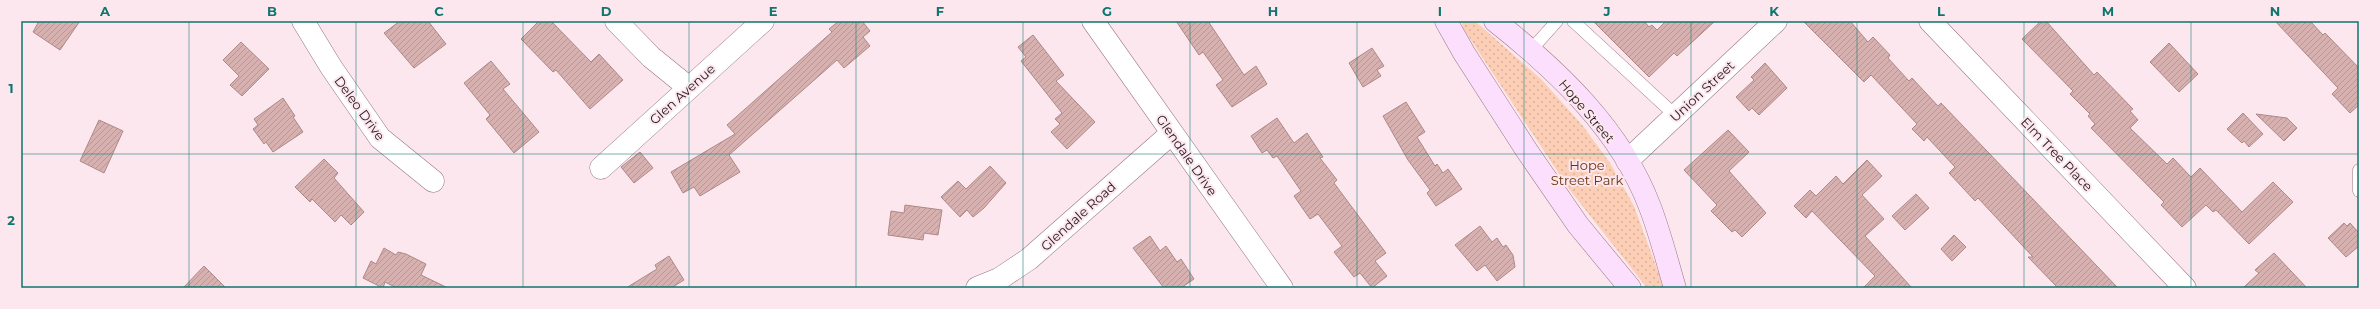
<svg xmlns="http://www.w3.org/2000/svg" width="2380" height="309" viewBox="0 0 2380 309" font-family="Montserrat,sans-serif">
	<style>
		.grass { fill: url(#grass-dots) }
		.building { fill: url(#building-hatch); stroke: #ac8987 }
		.lines { fill: none; stroke-linecap: round; stroke-linejoin: round }
		.service-casing { stroke: #967682; stroke-width: 13 }
		.minor-casing { stroke: #967682; stroke-width: 23 }
		.secondary-casing { stroke: #967682; stroke-width: 23 }
		.service { stroke: #fff; stroke-width: 12 }
		.minor { stroke: #fff; stroke-width: 22 }
		.secondary { stroke: #fcdffd; stroke-width: 22 }
		.grid { fill: none; stroke: #0f766e; stroke-width: 1; stroke-opacity: 0.55 }
		.labels { text-anchor: middle; stroke-width: 4; stroke-linejoin: round; paint-order: stroke }
		.street-label { font-size: 13px; fill: #24171c; stroke: #fde7ef }
		.park-label { font-size: 13px; fill: #69320b; stroke: #fde7ef }
		.neatline { fill: none; stroke: #0f766e; stroke-width: 1.5 }
		.grid-label { font-size: 13px; text-anchor: middle; font-weight: bold; fill: #0f766e }
	</style>
	<defs>
		<pattern id="grass-dots" width="8" height="8" patternUnits="userSpaceOnUse"><rect width="8" height="8" fill="#fcceb5"/><path d="M2 2h.1M6 6h.1" fill="none" stroke="#d8b09b" stroke-width="1.8" stroke-linecap="round"/></pattern>
		<pattern id="building-hatch" width="6" height="6" patternUnits="userSpaceOnUse"><rect width="6" height="6" fill="#d6b1af"/><path d="M-1 1l2-2M0 6l6-6M5 7l2-2" fill="none" stroke="#b89896"/></pattern>
	</defs>
	<rect width="100%" height="100%" fill="#fde7ef"/>
	<polygon class="grass" points="1462,21 1475,21 1541,79 1583,126 1610,163 1634,206 1664,288 1647,288 1569,189 1463,28"/>
	<g class="building">
		<polygon points="39,21 80,21 60,50 33,32"/>
		<polygon points="400,21 428,21 446,44 414,68 384,33"/>
		<polygon points="539,21 551,21 591,62 599,54 623,80 590,109 556,70 553,72 521,39"/>
		<polygon points="839,21 862,21 870,31 863,37 870,46 844,68 837,60 729,155 740,172 700,196 694,187 683,193 671,172 735,134 727,125 832,32 829,29"/>
		<polygon points="1176,21 1208,21 1244,75 1256,66 1267,84 1232,107 1216,85 1223,80 1203,52 1199,55"/>
		<polygon points="1593,21 1644,21 1649,27 1652,25 1657,30 1666,21 1715,21 1677,56 1674,53 1649,77"/>
		<polygon points="1803,21 1850,21 1868,42 1873,37 1890,55 1888,58 1909,81 1912,78 1938,106 1941,103 2118,288 2058,288 2028,257 2033,257 1978,198 1975,201 1949,173 1955,167 1927,137 1924,141 1912,129 1917,124 1871,75 1864,82"/>
		<polygon points="2041,21 2046,21 2094,75 2097,72 2133,109 2130,111 2138,120 2130,128 2167,164 2173,158 2191,177 2200,168 2242,212 2273,182 2293,202 2249,244 2216,210 2213,212 2206,205 2182,227 2161,205 2164,202 2091,128 2095,124 2088,116 2090,114 2070,94 2073,91 2022,39"/>
		<polygon points="2275,21 2310,21 2323,35 2325,33 2359,68 2359,105 2350,113 2332,94 2338,88"/>
		<polygon points="1033,35 1064,75 1056,81 1095,122 1067,149 1051,132 1060,124 1055,119 1062,113 1021,61 1026,57 1018,47"/>
		<polygon points="241,42 269,69 242,96 230,85 239,76 223,60"/>
		<polygon points="2169,43 2198,74 2179,92 2150,62"/>
		<polygon points="1372,48 1384,66 1377,70 1381,76 1363,87 1349,63"/>
		<polygon points="491,61 510,84 503,89 539,132 514,153 486,119 490,115 464,83"/>
		<polygon points="1765,63 1787,88 1759,115 1752,108 1749,111 1736,97 1754,80 1751,77"/>
		<polygon points="283,98 295,116 293,117 303,132 273,152 266,142 264,144 253,129 258,125 254,119"/>
		<polygon points="1406,102 1425,132 1417,137 1435,166 1437,164 1443,173 1448,169 1462,189 1436,206 1427,193 1430,190 1408,160 1383,116"/>
		<polygon points="2243,113 2263,134 2249,147 2244,141 2242,143 2227,129"/>
		<polygon points="2256,114 2287,118 2297,128 2284,141"/>
		<polygon points="1277,118 1294,143 1307,133 1323,157 1320,158 1337,180 1334,183 1386,253 1375,261 1387,276 1372,288 1360,273 1354,277 1334,252 1342,246 1318,214 1310,219 1294,196 1301,191 1277,156 1273,158 1267,150 1262,153 1251,136"/>
		<polygon points="99,120 123,131 104,173 80,161"/>
		<polygon points="1728,130 1749,152 1729,171 1766,213 1742,237 1735,230 1732,232 1711,211 1717,205 1684,170"/>
		<polygon points="640,152 653,168 634,183 621,167"/>
		<polygon points="324,159 338,173 334,178 364,212 351,225 341,215 335,222 312,199 310,202 295,187"/>
		<polygon points="1867,160 1882,176 1862,195 1884,219 1865,236 1912,288 1863,288 1875,276 1812,211 1806,218 1794,206 1810,190 1816,196 1836,176 1843,184"/>
		<polygon points="990,166 1006,183 984,208 973,217 967,210 960,217 941,197 958,181 966,189"/>
		<polygon points="1916,194 1929,208 1905,230 1892,216"/>
		<polygon points="905,205 942,210 938,235 924,233 923,240 888,235 891,211 904,213"/>
		<polygon points="2344,223 2347,226 2350,223 2359,233 2359,246 2346,257 2328,238"/>
		<polygon points="1480,226 1492,242 1497,238 1503,247 1506,245 1513,255 1515,267 1497,281 1485,265 1477,271 1455,245"/>
		<polygon points="1954,235 1966,247 1952,261 1941,249"/>
		<polygon points="1150,236 1160,251 1166,246 1177,262 1181,259 1194,279 1181,288 1164,288 1133,248"/>
		<polygon points="384,248 396,255 398,252 406,254 426,264 421,275 448,288 397,288 385,282 383,288 363,278 371,261 376,264"/>
		<polygon points="2274,253 2307,288 2243,288 2259,273 2255,270"/>
		<polygon points="669,256 684,280 671,288 626,288 657,269 655,265"/>
		<polygon points="204,266 226,288 183,288"/>
	</g>
	<g class="lines">
		<defs>
			<g id="service">
				<polyline points="1573,21 1676,116"/>
				<polyline points="1531,50 1557,21"/>
				<polyline points="2359,170 2359,191"/>
			</g>
			<g id="minor">
				<polyline points="303,21 331,67 380,138 433,181"/>
				<polyline points="616,21 651,57 688,87"/>
				<polyline points="1093,21 1282,288"/>
				<polyline points="1930,21 2185,288"/>
				<polyline points="1627,161 1776,21"/>
				<polyline points="601,168 763,21"/>
				<polyline points="977,288 999,279 1029,259 1172,133"/>
			</g>
			<g id="secondary">
				<polyline points="1446,21 1464,53 1527,151 1578,225 1630,288"/>
				<path d="M 1495,21 C 1558,71 1621,130 1650,207 C 1660,233 1667,261 1675,288"/>
			</g>
		</defs>
		<use href="#service" class="service-casing"/>
		<use href="#minor" class="minor-casing"/>
		<use href="#secondary" class="secondary-casing"/>
		<use href="#service" class="service"/>
		<use href="#minor" class="minor"/>
		<use href="#secondary" class="secondary"/>
	</g>
	<path class="grid" d="M 189,21 L 189,288M 356,21 L 356,288M 523,21 L 523,288M 689,21 L 689,288M 856,21 L 856,288M 1023,21 L 1023,288M 1190,21 L 1190,288M 1357,21 L 1357,288M 1524,21 L 1524,288M 1691,21 L 1691,288M 1857,21 L 1857,288M 2024,21 L 2024,288M 2191,21 L 2191,288M 21,154 L 2359,154"/>
	<g class="labels">
		<g class="street-label">
			<text transform="translate(1702 91) rotate(-43)" y="5">Union Street</text>
			<text transform="translate(682 94) rotate(-42)" y="5">Glen Avenue</text>
			<text transform="translate(360 108) rotate(54)" y="5">Deleo Drive</text>
			<text transform="translate(1587 111) rotate(50)" y="5">Hope Street</text>
			<text transform="translate(2057 154) rotate(46)" y="5">Elm Tree Place</text>
			<text transform="translate(1187 155) rotate(55)" y="5">Glendale Drive</text>
			<text transform="translate(1078 216) rotate(-42)" y="5">Glendale Road</text>
		</g>
		<g class="park-label">
			<text x="1587" y="170">Hope<tspan x="1587" dy="15">Street Park</tspan></text>
		</g>
	</g>
	<rect width="2380" height="309" fill="none" stroke="#fde7ef" stroke-width="44"/>
	<rect x="22" y="22" width="2336" height="265" class="neatline"/>
	<g class="grid-label">
		<text x="105" y="16">A</text>
		<text x="272" y="16">B</text>
		<text x="439" y="16">C</text>
		<text x="606" y="16">D</text>
		<text x="773" y="16">E</text>
		<text x="940" y="16">F</text>
		<text x="1107" y="16">G</text>
		<text x="1273" y="16">H</text>
		<text x="1440" y="16">I</text>
		<text x="1607" y="16">J</text>
		<text x="1774" y="16">K</text>
		<text x="1941" y="16">L</text>
		<text x="2108" y="16">M</text>
		<text x="2275" y="16">N</text>
		<text x="11" y="93">1</text>
		<text x="11" y="225">2</text>
	</g>
</svg>
